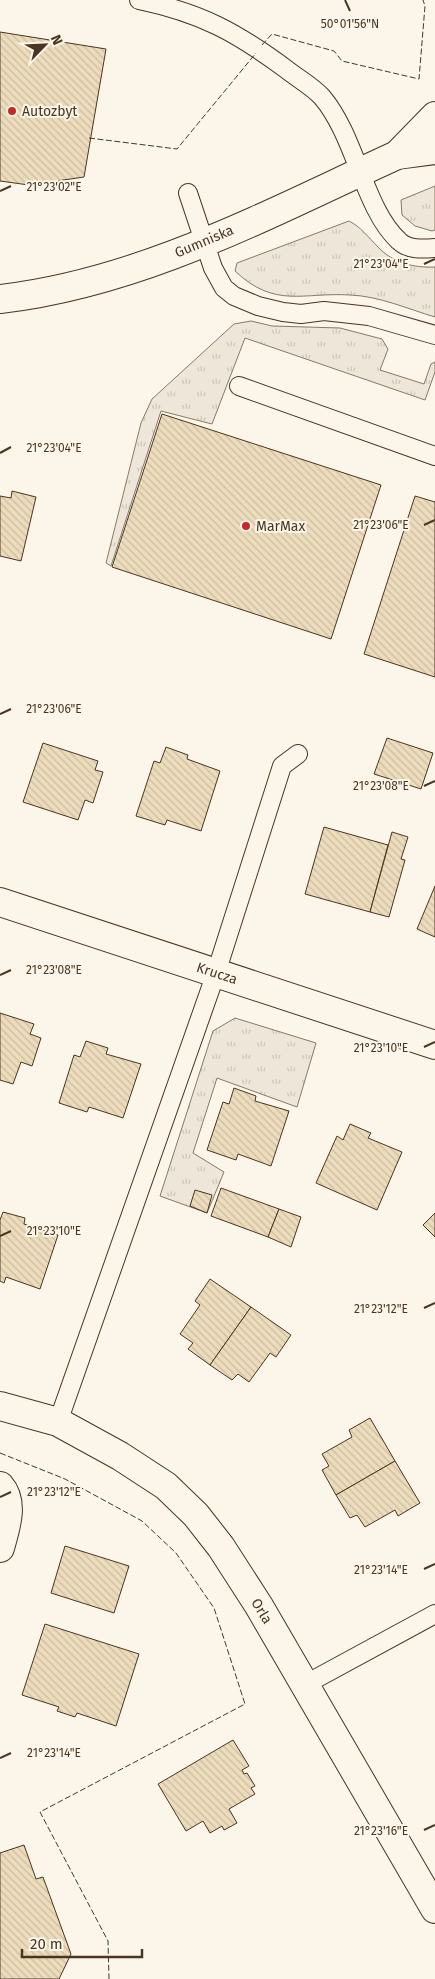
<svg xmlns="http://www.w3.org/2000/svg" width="435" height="1979" viewBox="0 0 435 1979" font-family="'Fira Sans',sans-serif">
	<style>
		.grass { fill: url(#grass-tufts); stroke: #887966 }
		.building { fill: url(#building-back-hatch); stroke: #4a3520 }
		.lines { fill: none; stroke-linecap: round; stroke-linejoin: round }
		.lane-casing { stroke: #4a3520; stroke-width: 20 }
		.street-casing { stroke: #4a3520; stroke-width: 30 }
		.secondary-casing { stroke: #4a3520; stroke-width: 30 }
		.lane { stroke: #fbf6e9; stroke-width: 18 }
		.street { stroke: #fbf6e9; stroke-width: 28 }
		.secondary { stroke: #fbf6e9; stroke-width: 28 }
		.fence { stroke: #4a3520; stroke-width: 1; stroke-dasharray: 6 2.5; stroke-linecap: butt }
		.ticks { fill: none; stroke: #4a3520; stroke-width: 2 }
		.poi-dot { fill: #c62828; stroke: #fbf6e9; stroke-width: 2 }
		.labels { text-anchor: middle; stroke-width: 4; stroke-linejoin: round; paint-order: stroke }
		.poi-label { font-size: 14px; fill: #4a3520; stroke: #fbf6e9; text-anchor: start }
		.street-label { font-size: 14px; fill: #4a3520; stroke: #fbf6e9 }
		.ticks-label { font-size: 12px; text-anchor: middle; fill: #4a3520; stroke: #fbf6e9; stroke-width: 4; stroke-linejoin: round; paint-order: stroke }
	</style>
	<defs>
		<pattern id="grass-tufts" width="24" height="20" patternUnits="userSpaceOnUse" patternTransform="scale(1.25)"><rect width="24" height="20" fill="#ede6d9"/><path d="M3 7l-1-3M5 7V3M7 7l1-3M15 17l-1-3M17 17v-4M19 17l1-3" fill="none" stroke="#cdc6ba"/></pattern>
		<pattern id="building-back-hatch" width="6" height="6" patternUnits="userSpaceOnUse" patternTransform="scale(1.25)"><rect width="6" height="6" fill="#ecdcbc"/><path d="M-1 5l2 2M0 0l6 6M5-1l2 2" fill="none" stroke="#ccbda1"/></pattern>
	</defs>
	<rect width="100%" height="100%" fill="#fbf6e9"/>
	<g class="grass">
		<polygon points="435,186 435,230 432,231 415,226 402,215 401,200"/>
		<path d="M 349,221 C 361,227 368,237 378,247 C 393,263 414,268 435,267 L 435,317 C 408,309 379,296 350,295 C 303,292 275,309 235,271 L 237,263 Z"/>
		<polygon points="251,321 272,326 340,328 382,339 388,349 380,370 424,384 431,364 435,362 435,372 425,400 245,338 212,424 161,411 111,566 106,563 141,423 152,399 234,324"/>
		<polygon points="235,1018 316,1043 297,1107 217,1078 193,1153 224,1172 207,1213 160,1196 213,1031"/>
	</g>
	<g class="building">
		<polygon points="0,32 106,49 84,177 29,185 0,181"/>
		<polygon points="162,414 381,485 331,639 112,567"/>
		<polygon points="12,491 36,497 21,561 0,556 0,496 11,498"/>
		<polygon points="415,496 435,502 435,677 364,654"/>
		<polygon points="387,738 433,753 421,789 374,774"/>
		<polygon points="43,743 98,761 95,770 103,772 93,803 85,800 78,820 23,802"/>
		<polygon points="166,747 188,755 187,759 220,771 201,831 167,820 165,825 136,816 154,761 160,763"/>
		<polygon points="324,827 388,845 370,912 305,894"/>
		<polygon points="392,832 408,837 401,859 405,860 389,917 370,912"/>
		<polygon points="435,886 435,937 417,929"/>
		<polygon points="0,1013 34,1024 30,1034 41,1038 32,1066 21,1062 13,1084 0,1080"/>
		<polygon points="86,1041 108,1048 106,1054 141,1064 123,1118 89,1107 87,1112 59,1103 74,1055 80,1057"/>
		<polygon points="234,1088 256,1096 255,1101 289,1111 271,1166 238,1154 236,1160 207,1150 223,1102 229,1104"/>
		<polygon points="350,1124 371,1133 368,1138 402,1152 377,1210 316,1183 337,1136 343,1140"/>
		<polygon points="221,1188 279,1209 268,1237 211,1216"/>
		<polygon points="195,1190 212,1195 207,1213 190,1206"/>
		<polygon points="279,1209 301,1217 291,1247 268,1237"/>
		<polygon points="3,1212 25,1218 24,1224 58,1235 40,1289 6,1277 4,1283 0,1281 0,1220"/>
		<polygon points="435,1213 435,1237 423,1225"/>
		<polygon points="210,1279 251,1307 210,1365 188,1349 193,1343 180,1334 200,1305 195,1301"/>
		<polygon points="251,1307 291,1335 276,1357 270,1353 249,1382 238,1374 232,1380 210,1365"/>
		<polygon points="370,1418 395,1461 336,1495 322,1470 329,1466 322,1454 352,1437 349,1430"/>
		<polygon points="395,1461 420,1503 398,1516 395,1510 365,1527 357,1515 350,1518 336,1495"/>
		<polygon points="65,1546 129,1566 114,1613 51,1593"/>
		<polygon points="45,1624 139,1654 116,1726 77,1713 75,1717 57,1711 59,1707 22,1695"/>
		<polygon points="233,1740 249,1766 242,1770 244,1774 247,1773 255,1786 251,1788 255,1794 229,1809 237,1823 224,1830 222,1826 210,1833 203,1821 186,1831 158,1784"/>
		<polygon points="24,1845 36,1879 43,1877 71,1954 59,1979 0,1979 0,1853"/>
	</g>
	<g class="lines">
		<defs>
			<g id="lane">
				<path d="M 139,0 C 201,13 236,32 286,69 C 297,78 312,86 322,97 C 356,137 364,209 399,241 C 408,250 423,249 435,248"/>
				<polyline points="188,193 213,268 224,288 234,296 258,306 283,312 301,314 324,311 369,316 435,335"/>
				<polyline points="239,386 435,456"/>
				<polyline points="58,1422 216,973 282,766 298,754"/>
				<polyline points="306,1684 435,1614"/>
			</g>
			<g id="street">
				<polyline points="0,902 435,1045"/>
				<polyline points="0,1406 58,1422 120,1456 166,1486 196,1515 221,1547 259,1606 435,1909"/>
				<path d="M 0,1486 C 15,1503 5,1529 0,1548"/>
			</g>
			<g id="secondary">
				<polyline points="397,155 435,116"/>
				<path d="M 0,299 C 141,283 270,213 397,155 L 435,150"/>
			</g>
		</defs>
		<use href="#lane" class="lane-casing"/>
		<use href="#street" class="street-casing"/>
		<use href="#secondary" class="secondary-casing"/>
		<use href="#lane" class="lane"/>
		<use href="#street" class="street"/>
		<use href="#secondary" class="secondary"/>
		<g class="fence">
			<polyline points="262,45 272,34 334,51 342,61 419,79 425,6 423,0"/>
			<polyline points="89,138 177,149 256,53"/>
			<polyline points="0,1453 65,1479 142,1521 176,1553 214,1608 245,1704 40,1812 108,1941 109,1979"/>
		</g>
	</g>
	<path class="ticks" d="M 345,0 L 350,11M 0,191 L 11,186M 424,264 L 435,259M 0,453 L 11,447M 424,525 L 435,520M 0,714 L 11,709M 424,786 L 435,781M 0,975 L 11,970M 424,1047 L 435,1042M 0,1236 L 11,1231M 424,1308 L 435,1303M 0,1497 L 11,1492M 424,1569 L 435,1564M 0,1758 L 11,1753M 424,1830 L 435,1825"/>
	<g class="poi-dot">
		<circle cx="12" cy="111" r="5"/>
		<circle cx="246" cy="526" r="5"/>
	</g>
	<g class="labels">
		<g class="poi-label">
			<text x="22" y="116">Autozbyt</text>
			<text x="256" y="531">MarMax</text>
		</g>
		<g class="street-label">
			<text transform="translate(204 241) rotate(-23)" y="5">Gumniska</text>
			<text transform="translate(217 973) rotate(18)" y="5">Krucza</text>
			<text transform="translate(262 1611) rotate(59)" y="5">Orla</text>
		</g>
	</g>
	<g class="ticks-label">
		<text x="350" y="28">50°01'56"N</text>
		<text x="54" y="191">21°23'02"E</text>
		<text x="381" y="268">21°23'04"E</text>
		<text x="54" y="452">21°23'04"E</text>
		<text x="381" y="529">21°23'06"E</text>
		<text x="54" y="713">21°23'06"E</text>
		<text x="381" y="790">21°23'08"E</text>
		<text x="54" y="974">21°23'08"E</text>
		<text x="381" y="1052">21°23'10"E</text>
		<text x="54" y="1235">21°23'10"E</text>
		<text x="381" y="1313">21°23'12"E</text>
		<text x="54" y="1496">21°23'12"E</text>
		<text x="381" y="1574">21°23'14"E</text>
		<text x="54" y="1757">21°23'14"E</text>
		<text x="381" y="1835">21°23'16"E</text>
	</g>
	<g transform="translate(45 45) rotate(66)" stroke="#fbf6e9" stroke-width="4" paint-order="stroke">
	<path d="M0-4L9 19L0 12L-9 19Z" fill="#4a3520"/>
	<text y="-8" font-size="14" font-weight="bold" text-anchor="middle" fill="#4a3520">N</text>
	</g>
	<path d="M22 1949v8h120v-8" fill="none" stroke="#4a3520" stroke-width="2.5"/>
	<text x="30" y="1949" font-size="15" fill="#4a3520" stroke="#fbf6e9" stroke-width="4" paint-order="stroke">20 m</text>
</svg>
